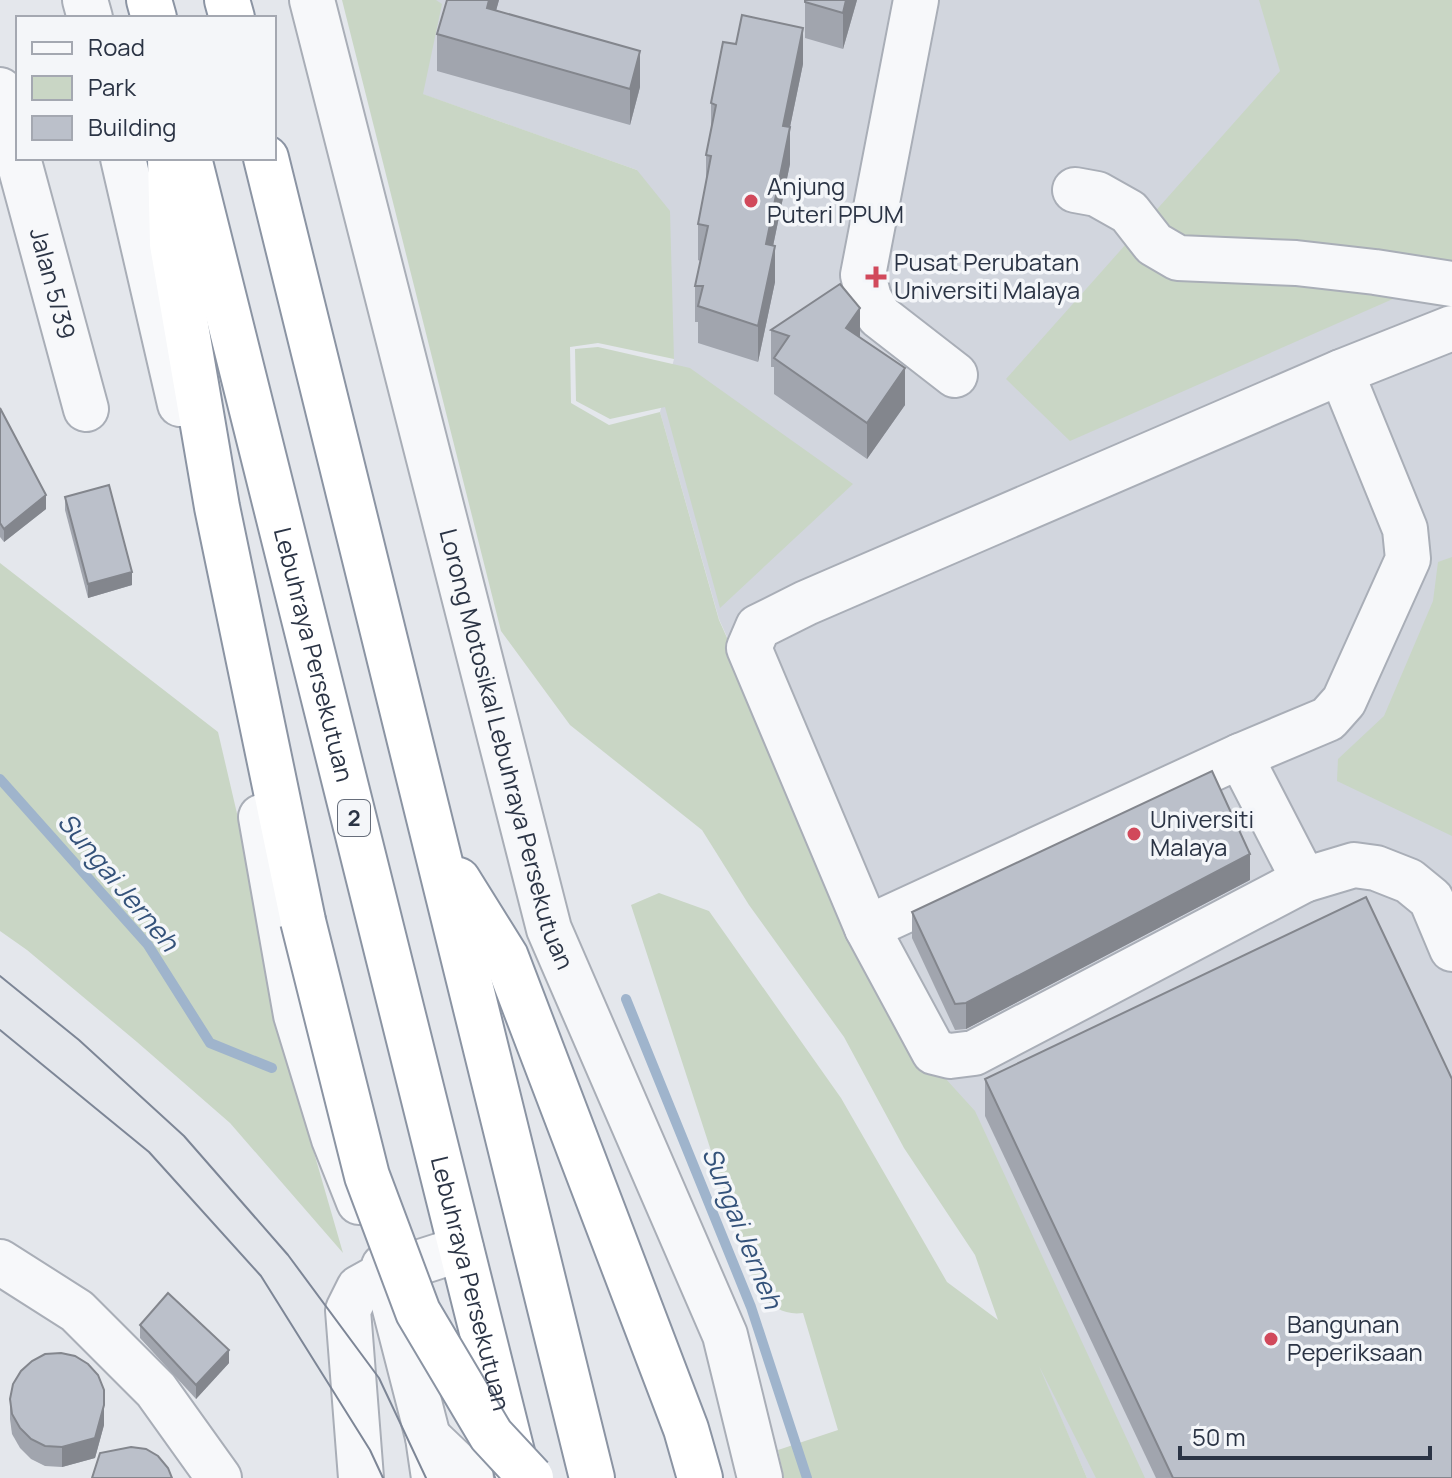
<svg xmlns="http://www.w3.org/2000/svg" width="1452" height="1478" viewBox="0 0 1452 1478" font-family="Manrope,sans-serif">
	<style>
		.built { fill: #d2d6de }
		.green { fill: #c9d6c5 }
		.lines { fill: none; stroke-linecap: round; stroke-linejoin: round }
		.stream { stroke: #9fb4cc; stroke-width: 10 }
		.minor-casing { stroke: #a9aeb7; stroke-width: 48 }
		.highway-casing { stroke: #8b94a3; stroke-width: 48 }
		.minor { stroke: #f7f8fa; stroke-width: 44 }
		.highway { stroke: #fff; stroke-width: 44 }
		.tram { stroke: #7d8696; stroke-width: 2 }
		.highway-bridge-casing { stroke: #8b94a3; stroke-width: 48; stroke-linecap: butt }
		.highway-bridge { stroke: #fff; stroke-width: 44 }
		.wall { fill: #a1a5ae }
		.shaded-wall { fill: #83868d }
		.building { fill: #bbc0ca; stroke: #83868d; stroke-width: 2 }
		.poi-dot { fill: #d1495b; stroke: #f4f6f9; stroke-width: 3 }
		.labels { text-anchor: middle; stroke-width: 7; stroke-linejoin: round; paint-order: stroke }
		.shield { fill: #f4f6f9; stroke: #676e7b; stroke-width: 2 }
		.shield-label { font-size: 22px; font-weight: bold; fill: #2b3445 }
		.poi-label { font-size: 24px; fill: #2b3445; stroke: #f4f6f9; text-anchor: start }
		.street-label { font-size: 24px; fill: #2b3445; stroke: #f4f6f9 }
		.water-label { font-size: 26px; font-style: italic; fill: #34527a; stroke: #f4f6f9 }
	</style>
	<rect width="100%" height="100%" fill="#e4e7ec"/>
	<polygon class="built" points="372,0 1452,0 1452,1478 1087,1478 1030,1347 911,1048 719,619 660,412 674,359 637,170 422,94"/>
	<g class="green">
		<path d="M 342,0 L 436,0 L 442,4 L 423,94 L 637,170 L 670,211 L 674,359 L 598,343 L 570,347 L 571,403 L 609,425 L 660,412 L 719,620 L 911,1048 L 935,1067 L 975,1111 L 1145,1478 L 1096,1478 L 1039,1366 L 1087,1478 L 784,1478 L 778,1450 L 838,1430 L 803,1313 C 781,1316 767,1303 755,1286 L 631,905 L 659,893 L 709,911 L 841,1098 L 947,1282 L 998,1320 L 975,1255 L 904,1148 L 844,1037 L 749,905 L 702,830 L 570,725 L 501,631 Z"/>
		<polygon points="1259,0 1452,0 1452,273 1070,441 1006,379 1280,71"/>
		<polygon points="598,347 690,368 853,484 720,608 665,407 610,419 576,401 575,349"/>
		<polygon points="1452,557 1452,836 1337,781 1338,759 1384,716 1433,601 1438,562"/>
		<polygon points="0,563 218,732 249,865 278,1028 343,1253 230,1123 137,1042 27,950 0,931"/>
	</g>
	<g class="lines">
		<g class="stream">
			<polyline points="0,779 148,945 210,1043 272,1068"/>
			<polyline points="626,999 751,1307 807,1478"/>
		</g>
		<defs>
			<g id="minor">
				<polyline points="85,0 90,18"/>
				<path id="s1" d="M 312,0 L 549,929 L 725,1335 L 760,1478"/>
				<polyline points="916,0 863,275 869,298 879,316 955,375"/>
				<polyline points="0,90 18,157"/>
				<path id="s2" d="M 18,158 L 86,409"/>
				<polyline points="123,158 180,404"/>
				<polyline points="1075,190 1097,194 1129,212 1154,244 1178,258 1296,263 1375,272 1452,284"/>
				<polyline points="1240,756 1304,880 1354,865 1376,868 1409,881 1431,899 1452,949"/>
				<polyline points="261,817 296,1015 334,1139 359,1202"/>
				<polyline points="1304,880 974,1053 950,1056 934,1052 867,928 749,648 758,627 806,603 1341,372 1452,328"/>
				<polyline points="867,928 1240,756 1328,719 1344,701 1408,559 1405,529 1341,372"/>
				<polyline points="0,1262 77,1311 156,1390 219,1478"/>
				<polyline points="384,1266 428,1437 434,1478"/>
				<polyline points="428,1437 471,1478"/>
				<polyline points="361,1478 348,1310 359,1288 386,1273 461,1249"/>
			</g>
			<g id="highway">
				<polyline points="149,0 154,18"/>
				<polyline points="227,0 232,18"/>
				<polyline points="170,158 172,244 217,507 303,921"/>
				<path id="s3" d="M 189,158 L 516,1468"/>
				<polyline points="266,158 592,1478"/>
				<polyline points="458,880 506,957 686,1429 700,1478"/>
			</g>
		</defs>
		<use href="#minor" class="minor-casing"/>
		<use href="#highway" class="highway-casing"/>
		<use href="#minor" class="minor"/>
		<use href="#highway" class="highway"/>
		<g class="tram">
			<polyline points="0,976 79,1040 184,1136 288,1255 379,1378 426,1478"/>
			<polyline points="0,1030 149,1152 261,1276 370,1450 383,1478"/>
		</g>
		<defs>
			<polyline id="highway-bridge" points="303,921 367,1176 418,1312 491,1435 531,1478"/>
		</defs>
		<use href="#highway-bridge" class="highway-bridge-casing"/>
		<use href="#highway-bridge" class="highway-bridge"/>
	</g>
	<g class="wall">
		<polygon points="447,0 499,0 496,10 640,87 630,125 437,71 437,34"/>
		<polygon points="857,0 843,49 805,38 805,2"/>
		<polygon points="803,64 790,127 790,164 773,246 775,282 758,362 698,343 698,322 695,322 695,286 700,261 698,260 698,224 706,182 706,155 711,130 711,103"/>
		<polygon points="771,330 860,337 905,405 867,459 774,394 774,367 771,367"/>
		<polygon points="0,408 46,509 4,542 0,537"/>
		<polygon points="65,497 132,585 88,598 65,510"/>
		<polygon points="1250,880 966,1029 955,1030 912,938 912,912"/>
		<polygon points="985,1079 1452,1478 1156,1478 985,1116"/>
		<polygon points="140,1325 229,1363 196,1399 140,1338"/>
		<polygon points="10,1399 104,1425 95,1458 62,1467 45,1466 31,1459 20,1448 12,1434 10,1419"/>
	</g>
	<g class="shaded-wall">
		<polygon points="489,0 499,0 487,44 487,8"/>
		<polygon points="846,0 857,0 843,49 843,13"/>
		<polygon points="803,28 803,64 790,127 790,164 766,280 766,244 783,126"/>
		<polygon points="640,51 640,87 630,125 630,89"/>
		<polygon points="775,246 775,282 758,362 758,326"/>
		<polygon points="860,308 860,345 846,328"/>
		<polygon points="905,368 905,405 867,459 867,423"/>
		<polygon points="46,495 46,509 4,542 4,529"/>
		<polygon points="132,572 132,585 88,598 88,584"/>
		<polygon points="1250,854 1250,880 966,1029 966,1003"/>
		<polygon points="229,1350 229,1363 196,1399 196,1385"/>
		<polygon points="104,1405 104,1425 95,1458 62,1467 62,1447"/>
	</g>
	<g class="building">
		<polygon points="447,0 489,0 487,8 640,51 630,89 437,34"/>
		<polygon points="805,0 846,0 843,13 805,2"/>
		<polygon points="742,15 803,28 783,126 790,127 766,244 775,246 758,326 698,306 703,286 695,286 708,226 698,224 711,156 706,155 716,105 711,103 723,42 736,44"/>
		<polygon points="840,284 860,308 846,328 905,368 867,423 774,358 789,336 771,330"/>
		<polygon points="0,408 46,495 4,529 0,523"/>
		<polygon points="109,485 132,572 88,584 65,497"/>
		<polygon points="1212,771 1250,854 966,1003 955,1004 912,912"/>
		<polygon points="1366,897 1452,1079 1452,1478 1173,1478 985,1079"/>
		<polygon points="168,1293 229,1350 196,1385 140,1325"/>
		<polygon points="61,1353 75,1356 88,1364 98,1375 104,1390 104,1405 95,1438 62,1447 45,1446 31,1439 20,1428 12,1414 10,1399 13,1384 21,1371 32,1361 45,1354"/>
		<polygon points="131,1447 146,1449 158,1456 168,1468 172,1478 92,1478 100,1453"/>
	</g>
	<g class="poi-dot">
		<circle cx="751" cy="201" r="8"/>
		<path d="M872 265h8v8h8v8h-8v8h-8v-8h-8v-8h8z"/>
		<circle cx="1134" cy="834" r="8"/>
		<circle cx="1271" cy="1339" r="8"/>
	</g>
	<g class="labels">
		<rect class="shield" x="338" y="800" width="32" height="36" rx="6"/>
		<g class="shield-label">
			<text x="354" y="826">2</text>
		</g>
		<g class="poi-label">
			<text x="767" y="195">Anjung<tspan x="767" dy="28">Puteri PPUM</tspan></text>
			<text x="894" y="271">Pusat Perubatan<tspan x="894" dy="28">Universiti Malaya</tspan></text>
			<text x="1150" y="828">Universiti<tspan x="1150" dy="28">Malaya</tspan></text>
			<text x="1287" y="1333">Bangunan<tspan x="1287" dy="28">Peperiksaan</tspan></text>
		</g>
		<g class="street-label">
			<text dy="8" stroke="none"><textPath href="#s2" startOffset="130">Jalan 5/39</textPath></text>
			<text dy="8" stroke="none"><textPath href="#s3" startOffset="512">Lebuhraya Persekutuan</textPath></text>
			<text dy="8" stroke="none"><textPath href="#s1" startOffset="774">Lorong Motosikal Lebuhraya Persekutuan</textPath></text>
			<text dy="8" stroke="none"><textPath href="#s3" startOffset="1160">Lebuhraya Persekutuan</textPath></text>
		</g>
		<g class="water-label">
			<text transform="translate(118 882) rotate(50)" y="9">Sungai Jerneh</text>
			<text transform="translate(742 1228) rotate(68)" y="9">Sungai Jerneh</text>
		</g>
	</g>
	<rect x="16" y="16" width="260" height="144" fill="#f4f6f9" stroke="#a4a8b1" stroke-width="2"/>
	<rect x="32" y="42" width="40" height="12" fill="#f7f8fa" stroke="#a4a8b1" stroke-width="2"/>
	<text x="88" y="56" font-size="24" fill="#2b3445">Road</text>
	<rect x="32" y="76" width="40" height="24" fill="#c9d6c5" stroke="#a4a8b1" stroke-width="2"/>
	<text x="88" y="96" font-size="24" fill="#2b3445">Park</text>
	<rect x="32" y="116" width="40" height="24" fill="#bbc0ca" stroke="#a4a8b1" stroke-width="2"/>
	<text x="88" y="136" font-size="24" fill="#2b3445">Building</text>
	<path d="M1180 1446v12h250v-12" fill="none" stroke="#2b3445" stroke-width="4"/>
	<text x="1192" y="1446" font-size="24" fill="#2b3445" stroke="#f4f6f9" stroke-width="6" paint-order="stroke">50 m</text>
</svg>
